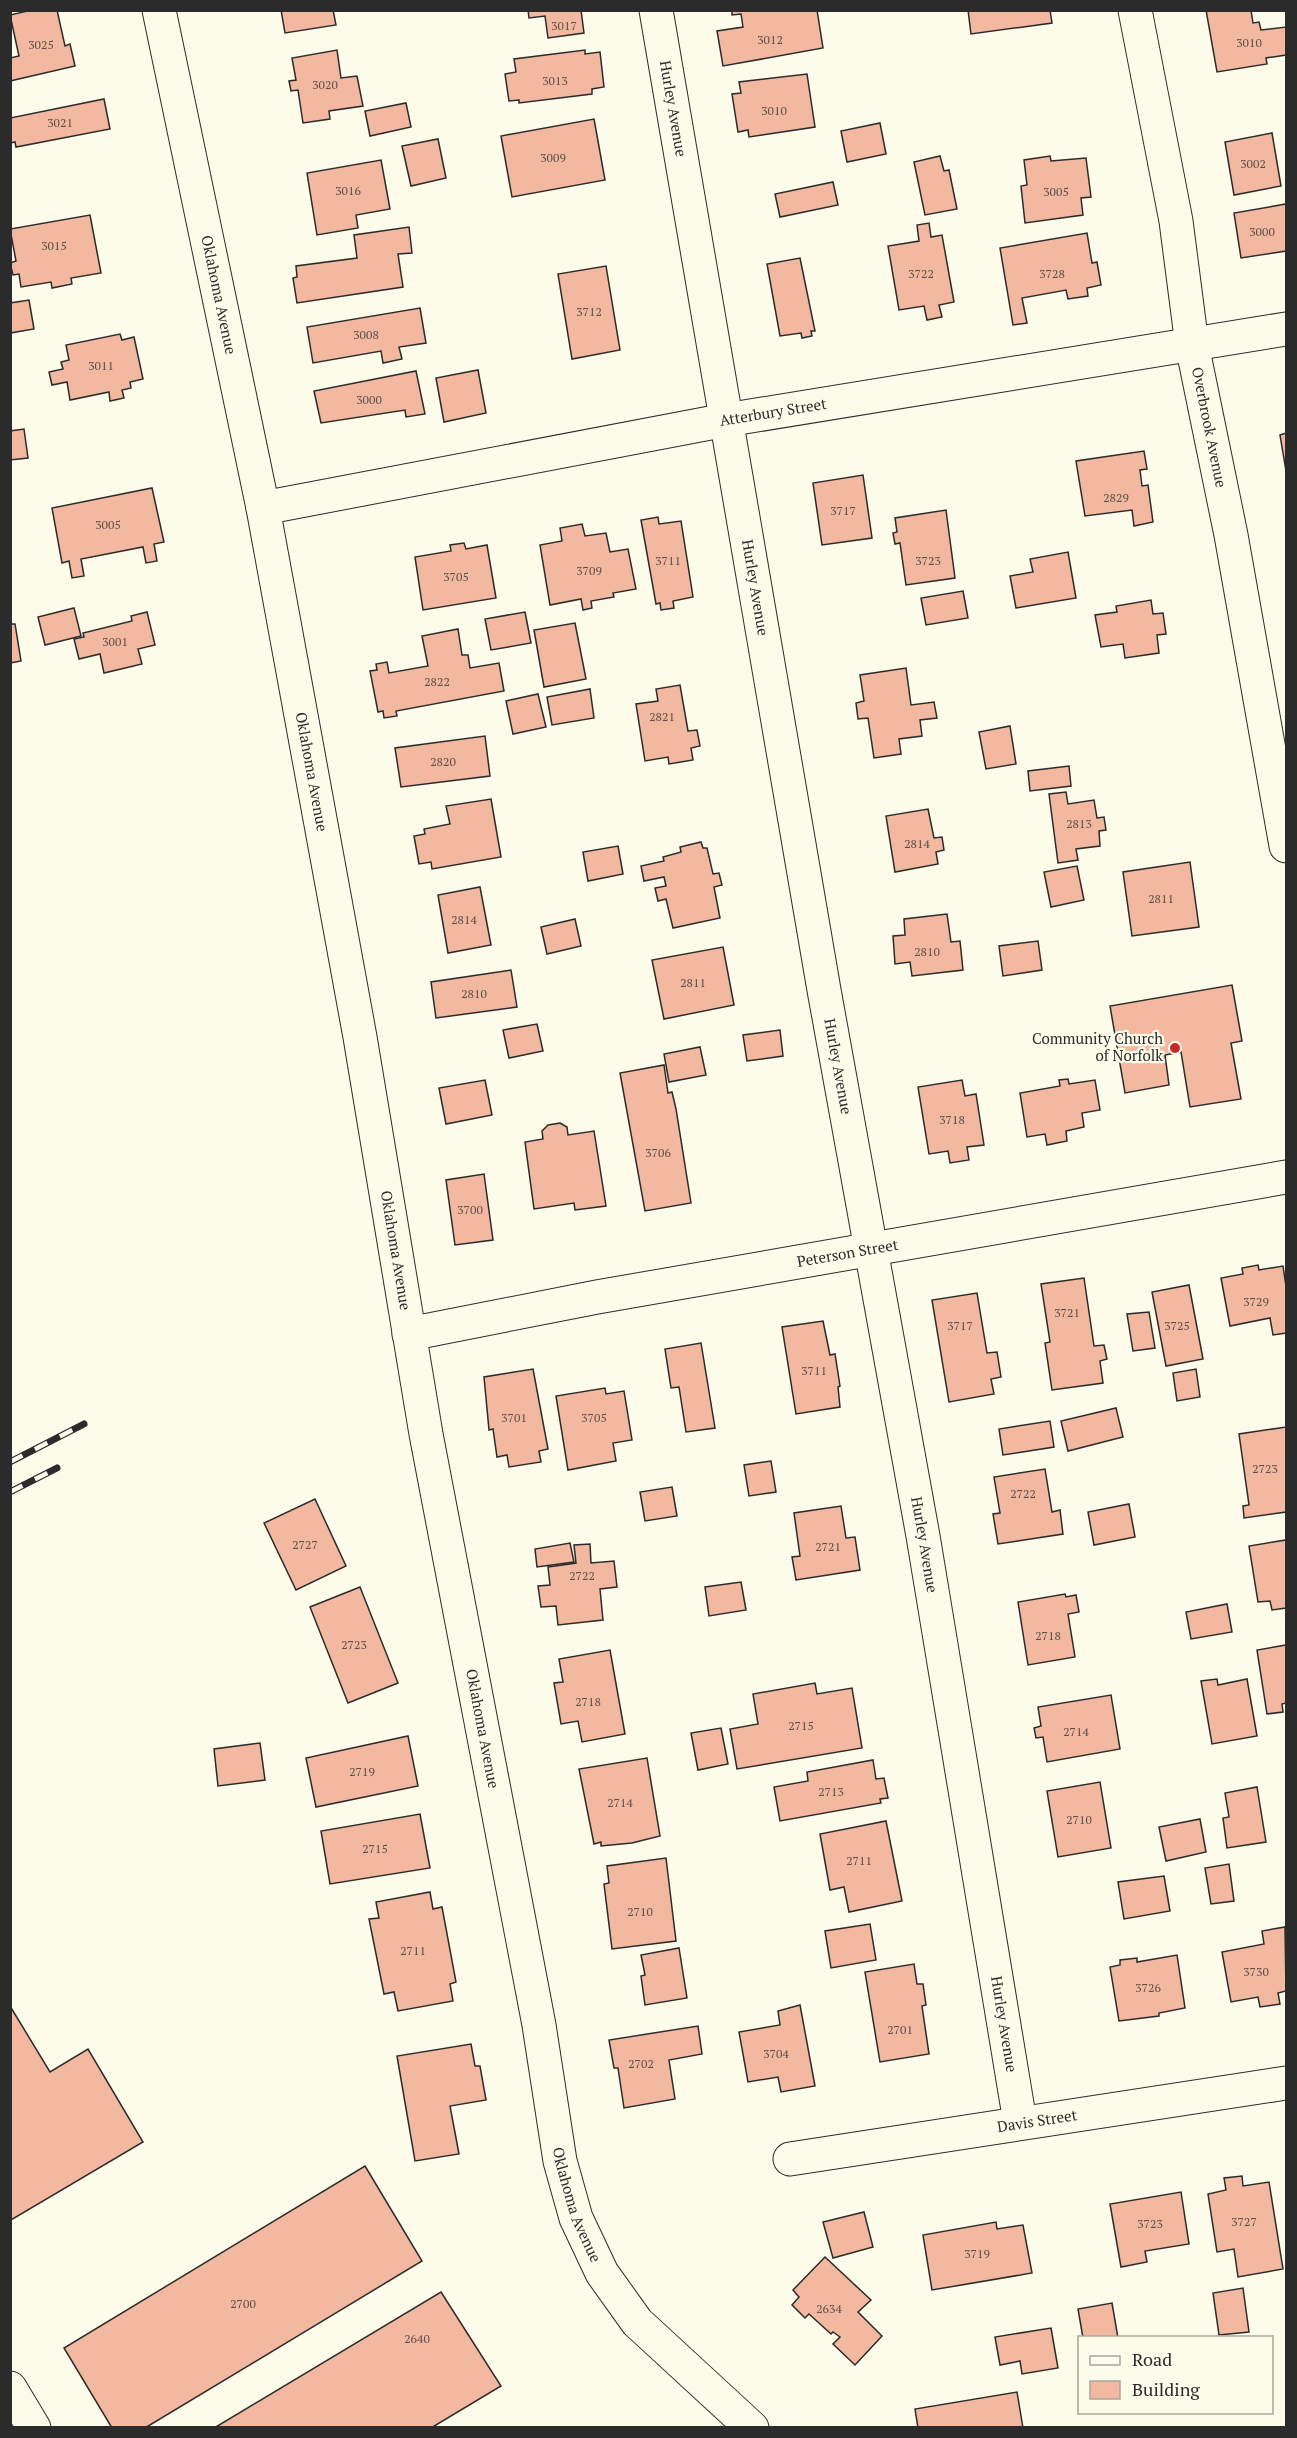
<svg xmlns="http://www.w3.org/2000/svg" width="1297" height="2438" viewBox="0 0 1297 2438" font-family="'PT Serif',serif">
	<style>
		.building { fill: #f2b8a0; stroke: #2b2b2b; stroke-width: 1.5 }
		.lines { fill: none; stroke-linecap: round; stroke-linejoin: round }
		.minor-casing { stroke: #2b2b2b; stroke-width: 35 }
		.minor { stroke: #fdfbea; stroke-width: 33 }
		.rail-casing { stroke: #2b2b2b; stroke-width: 7 }
		.rail { stroke: #fdfbea; stroke-width: 4.5; stroke-dasharray: 14; stroke-linecap: butt }
		.poi-dot { fill: #c62828; stroke: #fdfbea; stroke-width: 2 }
		.labels { text-anchor: middle; stroke-width: 4.5; stroke-linejoin: round; paint-order: stroke }
		.number-label { font-size: 12px; fill: #5d4e48 }
		.street-label { font-size: 15px; fill: #2b2b2b; stroke: #fdfbea }
		.poi-label { font-size: 15px; fill: #2b2b2b; stroke: #fdfbea; text-anchor: end }
	</style>
	<rect width="100%" height="100%" fill="#fdfbea"/>
	<g class="building">
		<polygon points="32,10 57,10 65,46 70,44 75,66 10,81 10,58 19,56 10,15"/>
		<polygon points="281,10 333,10 336,25 285,33"/>
		<polygon points="528,10 581,10 584,33 548,38 545,16 529,18"/>
		<polygon points="732,10 817,10 823,48 723,66 717,31 743,27 741,14 732,15"/>
		<polygon points="968,10 1050,10 1052,23 971,34"/>
		<polygon points="1206,10 1251,10 1253,23 1259,22 1261,30 1286,27 1286,55 1266,58 1267,64 1217,72"/>
		<polygon points="337,50 341,78 357,76 363,106 329,111 330,119 303,123 298,90 291,91 289,81 296,80 292,58"/>
		<polygon points="585,50 585,54 600,52 604,87 592,89 592,94 519,103 519,100 509,101 505,74 516,72 514,59"/>
		<polygon points="807,74 815,127 749,137 748,130 738,132 732,94 741,93 739,82"/>
		<polygon points="104,99 110,129 16,147 15,142 10,143 10,118"/>
		<polygon points="406,103 411,127 370,136 365,111"/>
		<polygon points="594,119 605,180 512,197 501,136"/>
		<polygon points="880,123 886,154 847,162 841,131"/>
		<polygon points="1272,133 1281,186 1234,195 1225,142"/>
		<polygon points="438,139 446,178 411,186 402,146"/>
		<polygon points="940,156 944,171 949,170 957,209 925,215 914,162"/>
		<polygon points="1050,156 1051,161 1086,158 1091,197 1081,198 1083,215 1025,223 1021,186 1027,185 1024,160"/>
		<polygon points="381,160 390,209 356,215 358,228 317,235 307,173"/>
		<polygon points="833,182 838,205 780,217 775,194"/>
		<polygon points="1286,204 1286,251 1241,258 1234,213"/>
		<polygon points="90,215 101,273 71,278 72,284 52,288 51,282 21,287 19,274 13,275 10,263 16,261 10,229"/>
		<polygon points="929,223 931,237 942,235 954,302 939,305 942,317 927,320 924,306 899,310 888,246 919,241 917,225"/>
		<polygon points="409,227 412,253 398,254 403,287 297,303 293,278 297,277 296,266 357,258 354,235"/>
		<polygon points="1087,233 1092,263 1097,262 1101,285 1087,288 1088,296 1068,299 1066,290 1022,298 1027,323 1013,325 1000,248"/>
		<polygon points="800,258 815,331 811,331 812,336 802,338 801,333 780,336 767,264"/>
		<polygon points="606,266 620,350 572,359 558,274"/>
		<polygon points="29,300 34,329 10,333 10,303"/>
		<polygon points="420,308 426,343 399,347 402,359 383,363 381,351 313,363 307,327"/>
		<polygon points="120,334 122,340 134,337 143,379 130,382 131,388 122,390 124,398 110,401 109,392 70,400 67,382 52,385 49,372 63,369 61,362 69,360 66,345"/>
		<polygon points="478,370 486,413 444,422 436,378"/>
		<polygon points="416,371 425,414 406,417 405,410 321,423 314,391"/>
		<polygon points="24,429 28,458 10,460 10,431"/>
		<polygon points="1286,433 1286,471 1280,435"/>
		<polygon points="1144,451 1147,469 1140,470 1142,486 1148,485 1153,522 1134,526 1132,510 1085,516 1076,461"/>
		<polygon points="863,475 872,538 822,545 813,483"/>
		<polygon points="152,488 164,542 154,544 157,561 146,563 143,547 81,559 84,576 72,578 69,561 62,563 52,508"/>
		<polygon points="946,510 955,578 906,585 900,543 895,544 893,533 897,532 895,518"/>
		<polygon points="658,517 659,524 681,521 693,597 673,601 674,608 661,610 660,603 656,604 641,520"/>
		<polygon points="582,524 585,536 606,533 610,552 628,549 636,589 613,593 614,597 591,601 592,608 583,610 581,599 550,605 540,545 562,541 560,528"/>
		<polygon points="464,543 466,549 487,545 496,598 423,610 415,557 451,551 450,545"/>
		<polygon points="1068,552 1076,598 1016,608 1010,576 1033,572 1030,559"/>
		<polygon points="963,591 968,618 926,625 921,598"/>
		<polygon points="1151,600 1153,614 1163,613 1166,634 1157,635 1159,653 1125,658 1123,644 1101,647 1095,615 1117,612 1116,606"/>
		<polygon points="74,608 81,636 45,645 38,617"/>
		<polygon points="147,612 155,645 138,649 142,664 104,673 100,654 79,659 74,639 84,637 83,633 132,621 131,616"/>
		<polygon points="525,612 531,643 491,650 485,619"/>
		<polygon points="575,623 586,679 544,687 534,630"/>
		<polygon points="10,624 15,624 21,661 10,663"/>
		<polygon points="458,629 462,655 468,655 470,668 499,663 504,691 396,711 397,716 384,718 383,711 378,712 370,671 377,670 376,664 387,662 389,673 428,666 422,636"/>
		<polygon points="906,668 911,705 934,702 937,718 920,720 922,736 899,739 901,754 874,758 868,718 858,719 856,703 864,701 860,675"/>
		<polygon points="680,685 688,731 697,730 700,746 691,748 693,760 669,764 668,757 645,761 636,704 658,701 656,689"/>
		<polygon points="590,689 594,718 552,725 547,697"/>
		<polygon points="538,694 546,727 513,734 506,701"/>
		<polygon points="1010,726 1016,764 986,769 979,732"/>
		<polygon points="485,736 490,776 401,787 395,748"/>
		<polygon points="1069,766 1071,786 1030,791 1028,771"/>
		<polygon points="1066,792 1068,804 1094,800 1097,818 1104,817 1106,830 1099,831 1100,846 1076,849 1078,860 1058,863 1049,794"/>
		<polygon points="491,799 501,857 432,869 431,862 419,864 414,836 425,834 424,829 450,824 446,806"/>
		<polygon points="928,809 934,838 942,837 944,850 936,852 938,864 895,872 886,816"/>
		<polygon points="701,842 703,848 707,848 713,874 719,873 722,885 714,887 720,918 673,928 666,899 658,901 655,888 666,886 664,877 644,881 641,866 664,861 663,857 681,852 680,847"/>
		<polygon points="618,846 623,874 588,881 583,852"/>
		<polygon points="1190,862 1199,927 1132,936 1123,872"/>
		<polygon points="1077,866 1084,900 1051,907 1044,872"/>
		<polygon points="480,887 491,945 448,953 438,895"/>
		<polygon points="947,914 951,942 960,941 963,970 912,976 910,962 895,964 893,936 905,935 904,919"/>
		<polygon points="575,919 581,946 547,954 541,927"/>
		<polygon points="1038,941 1042,970 1003,976 999,946"/>
		<polygon points="723,947 734,1005 664,1019 652,960"/>
		<polygon points="511,970 517,1007 436,1018 431,982"/>
		<polygon points="1232,985 1242,1041 1231,1043 1241,1099 1190,1107 1181,1052 1165,1055 1169,1085 1125,1093 1110,1006"/>
		<polygon points="537,1024 543,1051 509,1058 503,1030"/>
		<polygon points="780,1030 783,1056 747,1061 743,1035"/>
		<polygon points="700,1047 706,1075 669,1082 664,1054"/>
		<polygon points="664,1065 668,1093 672,1092 676,1109 691,1203 645,1211 620,1073"/>
		<polygon points="1068,1079 1069,1084 1095,1080 1100,1110 1082,1113 1084,1127 1066,1131 1067,1141 1047,1145 1045,1134 1027,1137 1020,1093 1060,1086 1059,1080"/>
		<polygon points="485,1080 492,1115 446,1124 439,1088"/>
		<polygon points="962,1080 965,1096 976,1094 984,1145 967,1147 969,1160 950,1163 948,1151 929,1154 918,1087"/>
		<polygon points="560,1123 567,1127 568,1135 594,1131 606,1206 575,1210 574,1203 534,1209 525,1142 543,1139 542,1131 548,1125"/>
		<polygon points="484,1174 493,1240 455,1245 446,1180"/>
		<polygon points="1258,1265 1259,1270 1283,1266 1286,1286 1286,1333 1273,1335 1270,1318 1230,1326 1221,1278 1243,1274 1242,1268"/>
		<polygon points="1084,1278 1094,1346 1104,1345 1107,1359 1100,1361 1103,1383 1052,1390 1045,1343 1050,1342 1041,1284"/>
		<polygon points="1189,1285 1203,1359 1166,1366 1152,1292"/>
		<polygon points="977,1293 987,1353 997,1352 1001,1377 991,1379 994,1394 949,1402 932,1300"/>
		<polygon points="1149,1312 1155,1348 1133,1351 1127,1314"/>
		<polygon points="823,1321 830,1355 835,1354 840,1386 838,1387 840,1407 796,1414 782,1327"/>
		<polygon points="701,1343 715,1428 686,1432 679,1387 671,1388 665,1349"/>
		<polygon points="533,1369 548,1449 539,1451 541,1462 509,1467 507,1455 497,1457 493,1429 489,1430 484,1377"/>
		<polygon points="1196,1369 1200,1397 1177,1401 1173,1373"/>
		<polygon points="605,1388 606,1394 624,1391 632,1440 613,1443 616,1461 568,1470 556,1396"/>
		<polygon points="1116,1408 1123,1437 1068,1451 1061,1421"/>
		<polygon points="1050,1421 1054,1447 1003,1455 999,1429"/>
		<polygon points="1286,1427 1286,1512 1244,1518 1243,1506 1249,1505 1239,1434"/>
		<polygon points="771,1461 776,1492 749,1496 744,1465"/>
		<polygon points="1045,1469 1052,1512 1060,1510 1063,1534 998,1544 993,1514 1000,1513 994,1477"/>
		<polygon points="672,1487 677,1516 645,1521 640,1492"/>
		<polygon points="315,1499 346,1566 296,1590 264,1523"/>
		<polygon points="1129,1504 1135,1537 1094,1545 1088,1512"/>
		<polygon points="841,1506 846,1538 855,1537 860,1570 796,1580 792,1557 800,1556 794,1513"/>
		<polygon points="1286,1540 1286,1608 1272,1610 1270,1601 1258,1602 1249,1546"/>
		<polygon points="570,1543 574,1562 537,1567 535,1549"/>
		<polygon points="590,1544 591,1563 614,1561 617,1587 600,1589 603,1620 558,1625 556,1606 541,1607 538,1586 550,1585 548,1567 576,1563 574,1545"/>
		<polygon points="741,1582 746,1610 709,1616 705,1587"/>
		<polygon points="360,1587 398,1683 348,1703 310,1607"/>
		<polygon points="1065,1594 1066,1597 1076,1595 1079,1612 1068,1614 1075,1657 1028,1665 1018,1602"/>
		<polygon points="1227,1604 1232,1632 1191,1639 1186,1612"/>
		<polygon points="1286,1645 1286,1703 1282,1704 1283,1712 1267,1714 1257,1650"/>
		<polygon points="610,1650 625,1734 582,1742 578,1721 561,1724 554,1683 563,1682 559,1659"/>
		<polygon points="1217,1679 1218,1685 1247,1679 1257,1736 1212,1744 1201,1681"/>
		<polygon points="815,1683 817,1694 852,1688 862,1748 737,1769 730,1729 758,1724 753,1694"/>
		<polygon points="1111,1695 1120,1749 1047,1762 1043,1737 1036,1738 1034,1728 1041,1726 1038,1707"/>
		<polygon points="721,1728 728,1764 698,1770 691,1733"/>
		<polygon points="408,1736 418,1786 316,1807 306,1758"/>
		<polygon points="260,1743 265,1780 218,1786 214,1749"/>
		<polygon points="647,1758 660,1836 632,1843 601,1846 601,1842 594,1844 579,1769"/>
		<polygon points="873,1760 876,1779 884,1778 888,1798 880,1799 881,1803 780,1821 774,1787 808,1781 807,1772"/>
		<polygon points="1100,1782 1111,1848 1058,1857 1047,1791"/>
		<polygon points="1257,1787 1266,1842 1227,1848 1223,1818 1229,1817 1225,1793"/>
		<polygon points="420,1814 430,1868 330,1884 321,1831"/>
		<polygon points="1200,1819 1206,1852 1166,1861 1159,1827"/>
		<polygon points="886,1821 902,1901 849,1912 844,1887 830,1890 820,1834"/>
		<polygon points="666,1858 676,1941 612,1949 604,1884 609,1883 607,1866"/>
		<polygon points="1229,1864 1234,1901 1211,1904 1205,1868"/>
		<polygon points="1164,1876 1170,1911 1124,1919 1118,1882"/>
		<polygon points="430,1892 433,1909 442,1907 456,1982 450,1984 453,2001 398,2011 394,1992 384,1994 369,1919 379,1918 376,1902"/>
		<polygon points="870,1924 876,1960 831,1968 825,1931"/>
		<polygon points="1285,1927 1286,1991 1278,1993 1280,2004 1260,2007 1258,1997 1231,2002 1222,1952 1264,1944 1262,1931"/>
		<polygon points="679,1948 687,1998 645,2005 641,1976 645,1975 641,1955"/>
		<polygon points="1177,1955 1185,2008 1159,2013 1159,2016 1119,2021 1110,1967 1120,1965 1120,1960 1137,1958 1137,1962"/>
		<polygon points="914,1964 917,1984 923,1984 926,2005 922,2006 929,2054 880,2062 865,1972"/>
		<polygon points="800,2005 815,2086 781,2092 778,2077 748,2082 739,2032 780,2025 778,2011"/>
		<polygon points="10,2006 50,2072 88,2049 143,2142 11,2220"/>
		<polygon points="698,2026 702,2054 669,2060 675,2099 624,2108 618,2068 614,2068 609,2040"/>
		<polygon points="471,2044 475,2066 480,2066 486,2100 450,2106 459,2154 415,2161 397,2056"/>
		<polygon points="365,2166 422,2261 145,2428 112,2428 64,2348"/>
		<polygon points="1242,2176 1243,2186 1269,2182 1283,2269 1238,2277 1234,2249 1217,2252 1208,2194 1226,2190 1224,2178"/>
		<polygon points="1181,2192 1189,2244 1145,2251 1147,2262 1121,2267 1110,2204"/>
		<polygon points="864,2212 873,2247 833,2258 823,2222"/>
		<polygon points="996,2222 997,2229 1023,2225 1032,2273 932,2290 923,2235"/>
		<polygon points="825,2257 871,2300 858,2312 882,2336 855,2365 833,2344 840,2337 833,2332 831,2334 809,2314 805,2318 792,2305 799,2297 793,2290"/>
		<polygon points="1243,2288 1249,2332 1219,2335 1213,2293"/>
		<polygon points="441,2292 501,2386 431,2428 214,2428"/>
		<polygon points="1112,2303 1118,2338 1083,2338 1078,2309"/>
		<polygon points="1051,2328 1058,2368 1022,2374 1020,2361 1000,2365 995,2337"/>
		<polygon points="1017,2392 1023,2428 918,2428 915,2409"/>
	</g>
	<g class="lines">
		<defs>
			<g id="minor">
				<path id="s1" d="M 159,10 L 263,508 L 360,1037 L 426,1434 L 539,2025 L 560,2161 L 576,2218 L 602,2273 L 637,2322 L 752,2428"/>
				<path id="s2" d="M 656,10 L 824,990 L 923,1536 L 1020,2122"/>
				<path id="s3" d="M 1135,10 L 1176,221 L 1192,345 L 1231,535 L 1286,846"/>
				<path id="s4" d="M 263,508 L 726,420 L 1286,329"/>
				<path id="s5" d="M 409,1334 L 597,1297 L 1286,1177"/>
				<path id="s6" d="M 790,2159 L 1286,2083"/>
				<polyline points="10,2388 34,2428"/>
			</g>
		</defs>
		<use href="#minor" class="minor-casing"/>
		<use href="#minor" class="minor"/>
		<defs>
			<g id="rail">
				<polyline points="10,1462 84,1424"/>
				<polyline points="10,1492 57,1468"/>
			</g>
		</defs>
		<use href="#rail" class="rail-casing"/>
		<use href="#rail" class="rail"/>
	</g>
	<circle class="poi-dot" cx="1175" cy="1048" r="6"/>
	<g class="labels">
		<g class="number-label">
			<text x="564" y="30">3017</text>
			<text x="770" y="44">3012</text>
			<text x="1249" y="47">3010</text>
			<text x="41" y="49">3025</text>
			<text x="555" y="85">3013</text>
			<text x="325" y="89">3020</text>
			<text x="774" y="115">3010</text>
			<text x="60" y="127">3021</text>
			<text x="553" y="162">3009</text>
			<text x="1253" y="168">3002</text>
			<text x="348" y="195">3016</text>
			<text x="1056" y="196">3005</text>
			<text x="1262" y="236">3000</text>
			<text x="54" y="250">3015</text>
			<text x="921" y="278">3722</text>
			<text x="1052" y="278">3728</text>
			<text x="589" y="316">3712</text>
			<text x="366" y="339">3008</text>
			<text x="101" y="370">3011</text>
			<text x="369" y="404">3000</text>
			<text x="1116" y="502">2829</text>
			<text x="843" y="515">3717</text>
			<text x="108" y="529">3005</text>
			<text x="668" y="565">3711</text>
			<text x="928" y="565">3723</text>
			<text x="589" y="575">3709</text>
			<text x="456" y="581">3705</text>
			<text x="115" y="646">3001</text>
			<text x="437" y="686">2822</text>
			<text x="662" y="721">2821</text>
			<text x="443" y="766">2820</text>
			<text x="1079" y="828">2813</text>
			<text x="917" y="848">2814</text>
			<text x="1161" y="903">2811</text>
			<text x="464" y="924">2814</text>
			<text x="927" y="956">2810</text>
			<text x="693" y="987">2811</text>
			<text x="474" y="998">2810</text>
			<text x="952" y="1124">3718</text>
			<text x="658" y="1157">3706</text>
			<text x="470" y="1214">3700</text>
			<text x="1256" y="1306">3729</text>
			<text x="1067" y="1317">3721</text>
			<text x="960" y="1330">3717</text>
			<text x="1177" y="1330">3725</text>
			<text x="814" y="1375">3711</text>
			<text x="514" y="1422">3701</text>
			<text x="594" y="1422">3705</text>
			<text x="1265" y="1473">2723</text>
			<text x="1023" y="1498">2722</text>
			<text x="305" y="1549">2727</text>
			<text x="828" y="1551">2721</text>
			<text x="582" y="1580">2722</text>
			<text x="1048" y="1640">2718</text>
			<text x="354" y="1649">2723</text>
			<text x="588" y="1706">2718</text>
			<text x="801" y="1730">2715</text>
			<text x="1076" y="1736">2714</text>
			<text x="362" y="1776">2719</text>
			<text x="831" y="1796">2713</text>
			<text x="620" y="1807">2714</text>
			<text x="1079" y="1824">2710</text>
			<text x="375" y="1853">2715</text>
			<text x="859" y="1865">2711</text>
			<text x="640" y="1916">2710</text>
			<text x="413" y="1955">2711</text>
			<text x="1256" y="1976">3730</text>
			<text x="1148" y="1992">3726</text>
			<text x="900" y="2034">2701</text>
			<text x="776" y="2058">3704</text>
			<text x="641" y="2068">2702</text>
			<text x="1244" y="2226">3727</text>
			<text x="1150" y="2228">3723</text>
			<text x="977" y="2258">3719</text>
			<text x="243" y="2308">2700</text>
			<text x="829" y="2313">2634</text>
			<text x="417" y="2343">2640</text>
		</g>
		<g class="street-label">
			<text dy="5" stroke="none"><textPath href="#s2" startOffset="100">Hurley Avenue</textPath></text>
			<text dy="5" stroke="none"><textPath href="#s1" startOffset="291">Oklahoma Avenue</textPath></text>
			<text dy="5" stroke="none"><textPath href="#s4" startOffset="519">Atterbury Street</textPath></text>
			<text dy="5" stroke="none"><textPath href="#s3" startOffset="424">Overbrook Avenue</textPath></text>
			<text dy="5" stroke="none"><textPath href="#s2" startOffset="586">Hurley Avenue</textPath></text>
			<text dy="5" stroke="none"><textPath href="#s1" startOffset="777">Oklahoma Avenue</textPath></text>
			<text dy="5" stroke="none"><textPath href="#s2" startOffset="1072">Hurley Avenue</textPath></text>
			<text dy="5" stroke="none"><textPath href="#s1" startOffset="1263">Oklahoma Avenue</textPath></text>
			<text dy="5" stroke="none"><textPath href="#s5" startOffset="446">Peterson Street</textPath></text>
			<text dy="5" stroke="none"><textPath href="#s2" startOffset="1558">Hurley Avenue</textPath></text>
			<text dy="5" stroke="none"><textPath href="#s1" startOffset="1749">Oklahoma Avenue</textPath></text>
			<text dy="5" stroke="none"><textPath href="#s2" startOffset="2044">Hurley Avenue</textPath></text>
			<text dy="5" stroke="none"><textPath href="#s6" startOffset="250">Davis Street</textPath></text>
			<text dy="5" stroke="none"><textPath href="#s1" startOffset="2235">Oklahoma Avenue</textPath></text>
		</g>
		<g class="poi-label">
			<text x="1163" y="1044">Community Church<tspan x="1163" dy="17">of Norfolk</tspan></text>
		</g>
	</g>
	<rect width="1297" height="2438" fill="none" stroke="#2b2b2b" stroke-width="24"/>
	<rect x="1078" y="2336" width="195" height="78" fill="#fdfbea" stroke="#a9a89e" stroke-width="1.5"/>
	<rect x="1090" y="2356" width="30" height="9" fill="#fdfbea" stroke="#a9a89e" stroke-width="1.5"/>
	<text x="1132" y="2366" font-size="18" fill="#2b2b2b">Road</text>
	<rect x="1090" y="2381" width="30" height="18" fill="#f2b8a0" stroke="#a9a89e" stroke-width="1.5"/>
	<text x="1132" y="2396" font-size="18" fill="#2b2b2b">Building</text>
</svg>
